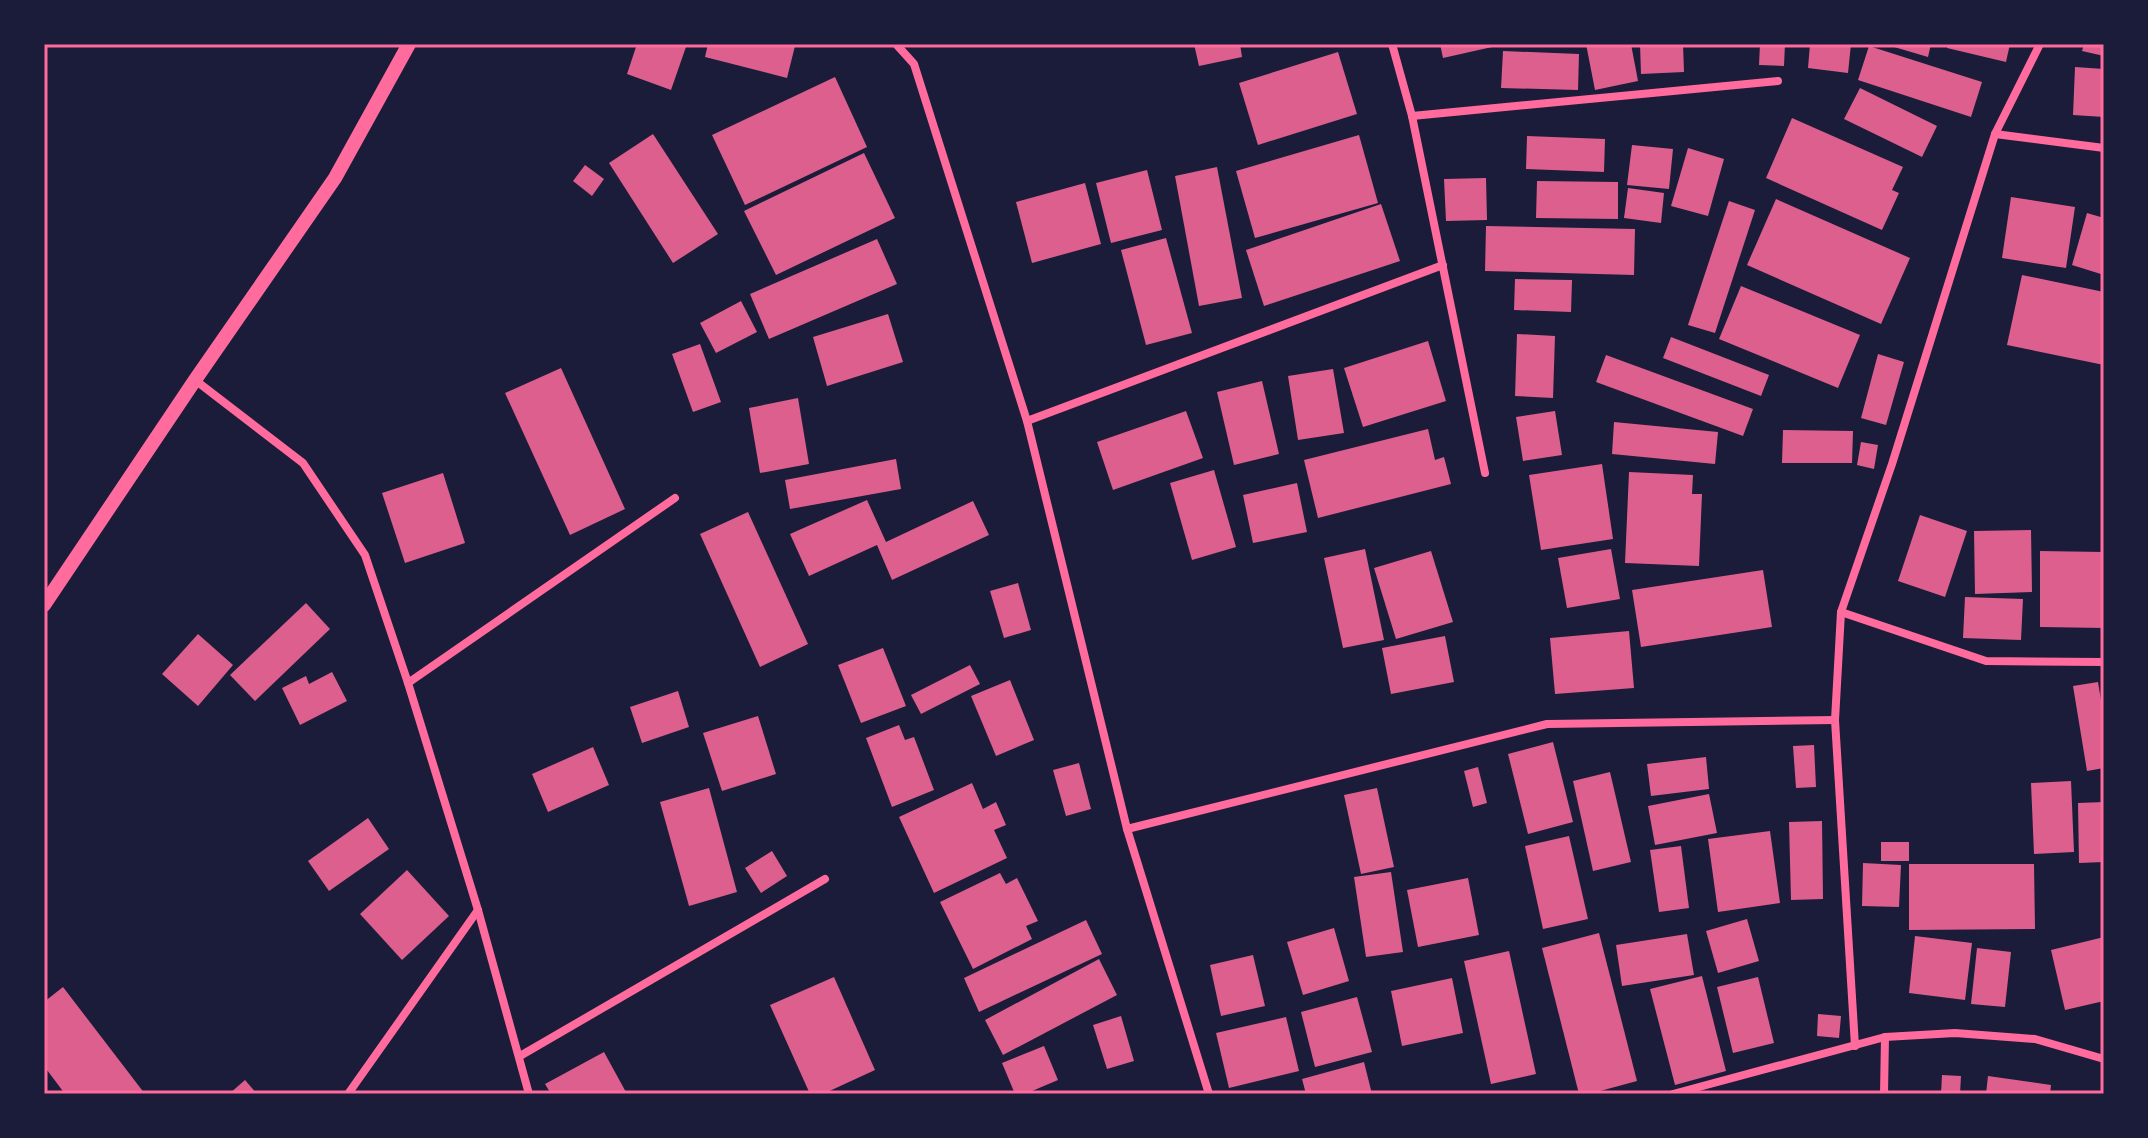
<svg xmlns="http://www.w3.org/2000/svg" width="2148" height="1138" viewBox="0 0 2148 1138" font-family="Helvetica,sans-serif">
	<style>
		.building { fill: #dd5f8e }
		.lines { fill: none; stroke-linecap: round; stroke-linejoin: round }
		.minor { stroke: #ff6b9d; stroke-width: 8 }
		.tertiary { stroke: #ff6b9d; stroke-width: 14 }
		.neatline { fill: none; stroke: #ff6b9d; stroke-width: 3 }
	</style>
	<rect width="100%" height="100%" fill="#1b1b3a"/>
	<g class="building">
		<polygon points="637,44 687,44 671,90 627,74"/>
		<polygon points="708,44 785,44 795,46 787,78 705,57"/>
		<polygon points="1194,44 1240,44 1242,57 1199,66"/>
		<polygon points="1440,44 1501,44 1501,45 1443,58"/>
		<polygon points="1586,44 1631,44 1638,81 1595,90"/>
		<polygon points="1640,44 1683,44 1684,72 1641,74"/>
		<polygon points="1760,44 1785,44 1784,66 1759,65"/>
		<polygon points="1810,44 1851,44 1848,73 1808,68"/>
		<polygon points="1884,44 1931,44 1928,57"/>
		<polygon points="1948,44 2010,44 2006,62 1947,48"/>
		<polygon points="2084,44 2104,44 2104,56 2082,51"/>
		<polygon points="1869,46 1982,82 1971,117 1858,80"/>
		<polygon points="1503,51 1579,54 1578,90 1501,88"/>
		<polygon points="1338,52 1357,114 1258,145 1239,83"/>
		<polygon points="2075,67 2104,69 2104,117 2073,115"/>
		<polygon points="835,77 867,147 745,205 712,135"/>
		<polygon points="1860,88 1937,126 1922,157 1844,119"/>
		<polygon points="1792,118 1903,167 1892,190 1899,193 1882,230 1766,178"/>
		<polygon points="653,134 718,234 673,263 609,163"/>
		<polygon points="1359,135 1378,203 1255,238 1236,171"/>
		<polygon points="1527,136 1605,139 1604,172 1526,169"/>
		<polygon points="1632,145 1673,149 1669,189 1627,185"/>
		<polygon points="1688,148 1724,159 1708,216 1671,206"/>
		<polygon points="864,153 895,218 776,275 744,211"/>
		<polygon points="585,165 604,179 592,196 573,181"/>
		<polygon points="1217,167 1242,298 1199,306 1175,176"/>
		<polygon points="1147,170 1162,230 1111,243 1096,183"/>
		<polygon points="1486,178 1487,220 1446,221 1444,179"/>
		<polygon points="1537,181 1618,182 1618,219 1536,218"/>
		<polygon points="1085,183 1101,244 1032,263 1016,202"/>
		<polygon points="1628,188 1664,193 1661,223 1624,218"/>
		<polygon points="2011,197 2075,207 2066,268 2002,258"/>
		<polygon points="1776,199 1910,258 1881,324 1747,265"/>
		<polygon points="1729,201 1755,210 1715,333 1688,325"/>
		<polygon points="1381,204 1400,261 1264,306 1246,250"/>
		<polygon points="2087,213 2104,218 2104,275 2072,265"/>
		<polygon points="1486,226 1635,229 1634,275 1485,271"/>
		<polygon points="1166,238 1192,333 1146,345 1121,250"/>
		<polygon points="877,239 897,284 769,339 750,294"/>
		<polygon points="2022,275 2104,292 2104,365 2007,345"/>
		<polygon points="1515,279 1572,280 1571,312 1514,310"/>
		<polygon points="1741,286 1860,335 1838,388 1719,339"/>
		<polygon points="741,301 757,332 716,353 700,323"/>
		<polygon points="888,314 903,362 827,386 813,337"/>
		<polygon points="1517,334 1555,336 1553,398 1515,396"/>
		<polygon points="1671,337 1769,375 1761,396 1663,358"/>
		<polygon points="1428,341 1446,401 1363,427 1344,368"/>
		<polygon points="700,344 721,402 693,412 672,354"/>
		<polygon points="1878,354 1904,362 1886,425 1861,418"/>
		<polygon points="1606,355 1753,409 1743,436 1596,382"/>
		<polygon points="561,368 625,509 570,535 505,393"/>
		<polygon points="1333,369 1344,433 1298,440 1288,376"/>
		<polygon points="1262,381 1279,454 1234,465 1217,392"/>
		<polygon points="798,398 809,464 760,473 749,408"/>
		<polygon points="1186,411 1203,458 1113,490 1097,442"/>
		<polygon points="1555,411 1562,455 1523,461 1516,417"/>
		<polygon points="1614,422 1718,432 1715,464 1612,454"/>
		<polygon points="1428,429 1435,460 1444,457 1451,484 1318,518 1304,460"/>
		<polygon points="1783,430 1853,431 1852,463 1782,463"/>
		<polygon points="1861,442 1878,445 1874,469 1857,465"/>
		<polygon points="896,459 901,489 790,509 785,480"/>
		<polygon points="1602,464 1613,539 1541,550 1529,475"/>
		<polygon points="1214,470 1236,547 1192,560 1170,483"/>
		<polygon points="1629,472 1693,475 1692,494 1702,494 1699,566 1625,563"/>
		<polygon points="443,473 465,543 405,563 382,493"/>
		<polygon points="1297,483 1307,532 1253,543 1243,495"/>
		<polygon points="867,500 886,542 973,501 989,535 892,580 877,545 809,576 790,534"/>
		<polygon points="748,512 808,644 760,667 700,534"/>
		<polygon points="1920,515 1967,531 1945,597 1898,581"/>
		<polygon points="2031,530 2032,592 1975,594 1974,531"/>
		<polygon points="1365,549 1384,640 1343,648 1324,558"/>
		<polygon points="1611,549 1620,599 1567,608 1558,558"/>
		<polygon points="1431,551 1453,622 1396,639 1374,568"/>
		<polygon points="2040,551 2104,552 2104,628 2040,627"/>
		<polygon points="1763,570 1772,627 1641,647 1632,590"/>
		<polygon points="1018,583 1031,630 1004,638 990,591"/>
		<polygon points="1965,597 2023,599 2021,640 1963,638"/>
		<polygon points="306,603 330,629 255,701 230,675"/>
		<polygon points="1629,631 1634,688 1555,694 1550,638"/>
		<polygon points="198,634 233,665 198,706 162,674"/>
		<polygon points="1445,636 1454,682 1391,694 1382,648"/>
		<polygon points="883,648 906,706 861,723 838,665"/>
		<polygon points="970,665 980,684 921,714 911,695"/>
		<polygon points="332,672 347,701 300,725 282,688 306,676 309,684"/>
		<polygon points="1010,680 1034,740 996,756 971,696"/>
		<polygon points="2098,682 2104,719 2104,768 2087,771 2073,686"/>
		<polygon points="678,691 689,727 642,743 630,707"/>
		<polygon points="758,716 776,774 722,791 703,733"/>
		<polygon points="899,725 905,740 914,737 934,790 892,807 866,738"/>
		<polygon points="1553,742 1573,822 1528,834 1508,754"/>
		<polygon points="1814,745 1816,787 1796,788 1793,746"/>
		<polygon points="593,747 609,785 548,812 532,774"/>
		<polygon points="1706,757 1709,789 1651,796 1647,764"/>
		<polygon points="1079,763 1091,809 1066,816 1053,770"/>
		<polygon points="1478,767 1487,803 1473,807 1464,771"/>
		<polygon points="1610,772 1631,862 1593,871 1573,781"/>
		<polygon points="2071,781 2074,852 2034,854 2031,783"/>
		<polygon points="972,783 983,809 996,802 1006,825 994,830 1007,858 934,893 899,817"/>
		<polygon points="709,788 737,892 689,906 660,802"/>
		<polygon points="1377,788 1394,867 1361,874 1344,795"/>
		<polygon points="1709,794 1717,833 1655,845 1648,806"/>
		<polygon points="2104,802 2104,862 2079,863 2078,803"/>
		<polygon points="368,818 389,849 329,891 308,861"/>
		<polygon points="1822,821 1823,899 1791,900 1789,822"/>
		<polygon points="1770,831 1780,903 1718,912 1708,839"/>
		<polygon points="1569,836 1588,919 1543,929 1525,846"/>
		<rect x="1881" y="842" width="28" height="19"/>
		<polygon points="1681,846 1689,908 1659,912 1650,850"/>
		<polygon points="772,851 787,876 761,893 745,868"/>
		<polygon points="1863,863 1901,865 1899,907 1862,906"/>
		<polygon points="1909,864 2034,864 2035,929 1909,930"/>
		<polygon points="407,870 449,916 402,960 360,914"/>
		<polygon points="1391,872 1403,952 1366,957 1354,877"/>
		<polygon points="1000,873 1006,884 1017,878 1038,921 1026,926 1032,939 973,969 940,902"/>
		<polygon points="1468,878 1479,935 1418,947 1407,890"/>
		<polygon points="1747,919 1759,961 1718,973 1706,931"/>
		<polygon points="1086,920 1102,954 979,1012 964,978"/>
		<polygon points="1334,928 1349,981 1303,995 1287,942"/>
		<polygon points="1599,933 1637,1081 1589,1094 1579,1094 1542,948"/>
		<polygon points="1687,934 1694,975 1622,986 1616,945"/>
		<polygon points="1915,936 1972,943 1965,1000 1909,993"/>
		<polygon points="2104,937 2104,1001 2065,1010 2051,950"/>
		<polygon points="1977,948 2011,952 2005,1007 1971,1004"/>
		<polygon points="1509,951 1536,1074 1491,1084 1464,961"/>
		<polygon points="1253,955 1265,1006 1221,1016 1210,965"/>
		<polygon points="1099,959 1117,995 1003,1055 985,1020"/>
		<polygon points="1702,976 1726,1071 1675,1085 1650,989"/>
		<polygon points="834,977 875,1070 823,1094 810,1094 770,1005"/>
		<polygon points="1758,977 1774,1043 1733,1053 1717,987"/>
		<polygon points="1452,978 1463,1033 1402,1046 1391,991"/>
		<polygon points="63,987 145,1094 65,1094 44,1066 44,1002"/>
		<polygon points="1357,997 1372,1052 1315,1067 1301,1012"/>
		<polygon points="1818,1014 1841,1016 1839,1038 1817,1036"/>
		<polygon points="1121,1016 1134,1061 1107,1069 1093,1025"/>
		<polygon points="1286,1017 1299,1071 1229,1088 1216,1033"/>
		<polygon points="1044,1046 1058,1080 1025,1094 1015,1094 1002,1063"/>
		<polygon points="604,1052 627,1094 551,1094 545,1084"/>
		<polygon points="1364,1062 1372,1094 1306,1094 1302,1079"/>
		<polygon points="1942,1075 1961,1076 1960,1094 1941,1094"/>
		<polygon points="1988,1076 2051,1085 2050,1094 1986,1094"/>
		<polygon points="245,1080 257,1094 229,1094"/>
	</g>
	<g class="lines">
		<g class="minor">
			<polyline points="896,44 914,64 1027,421 1127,829 1209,1094"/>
			<polyline points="1392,44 1412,116 1485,473"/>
			<polyline points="1412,116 1778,81"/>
			<polyline points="1995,134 2104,148"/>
			<polyline points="195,380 303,463 365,555 408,683 478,910 529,1094"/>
			<polyline points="1027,421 1443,265"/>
			<polyline points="1841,612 1986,661 2104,662"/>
			<polyline points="408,683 675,498"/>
			<polyline points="1127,829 1547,724 1835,720"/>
			<polyline points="1855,1046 1835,720 1841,612 1892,464 1995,134 2040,44"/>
			<polyline points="520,1056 825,879"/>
			<polyline points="348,1094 478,910"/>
			<polyline points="1673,1094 1885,1037 1955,1033 2035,1039 2104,1059"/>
			<polyline points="1884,1094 1885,1037"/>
		</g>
		<polyline class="tertiary" points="44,605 195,380 335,178 409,44"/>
	</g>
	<rect width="2148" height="1138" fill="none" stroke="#1b1b3a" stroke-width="92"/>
	<rect x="46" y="46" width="2056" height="1046" class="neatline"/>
</svg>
